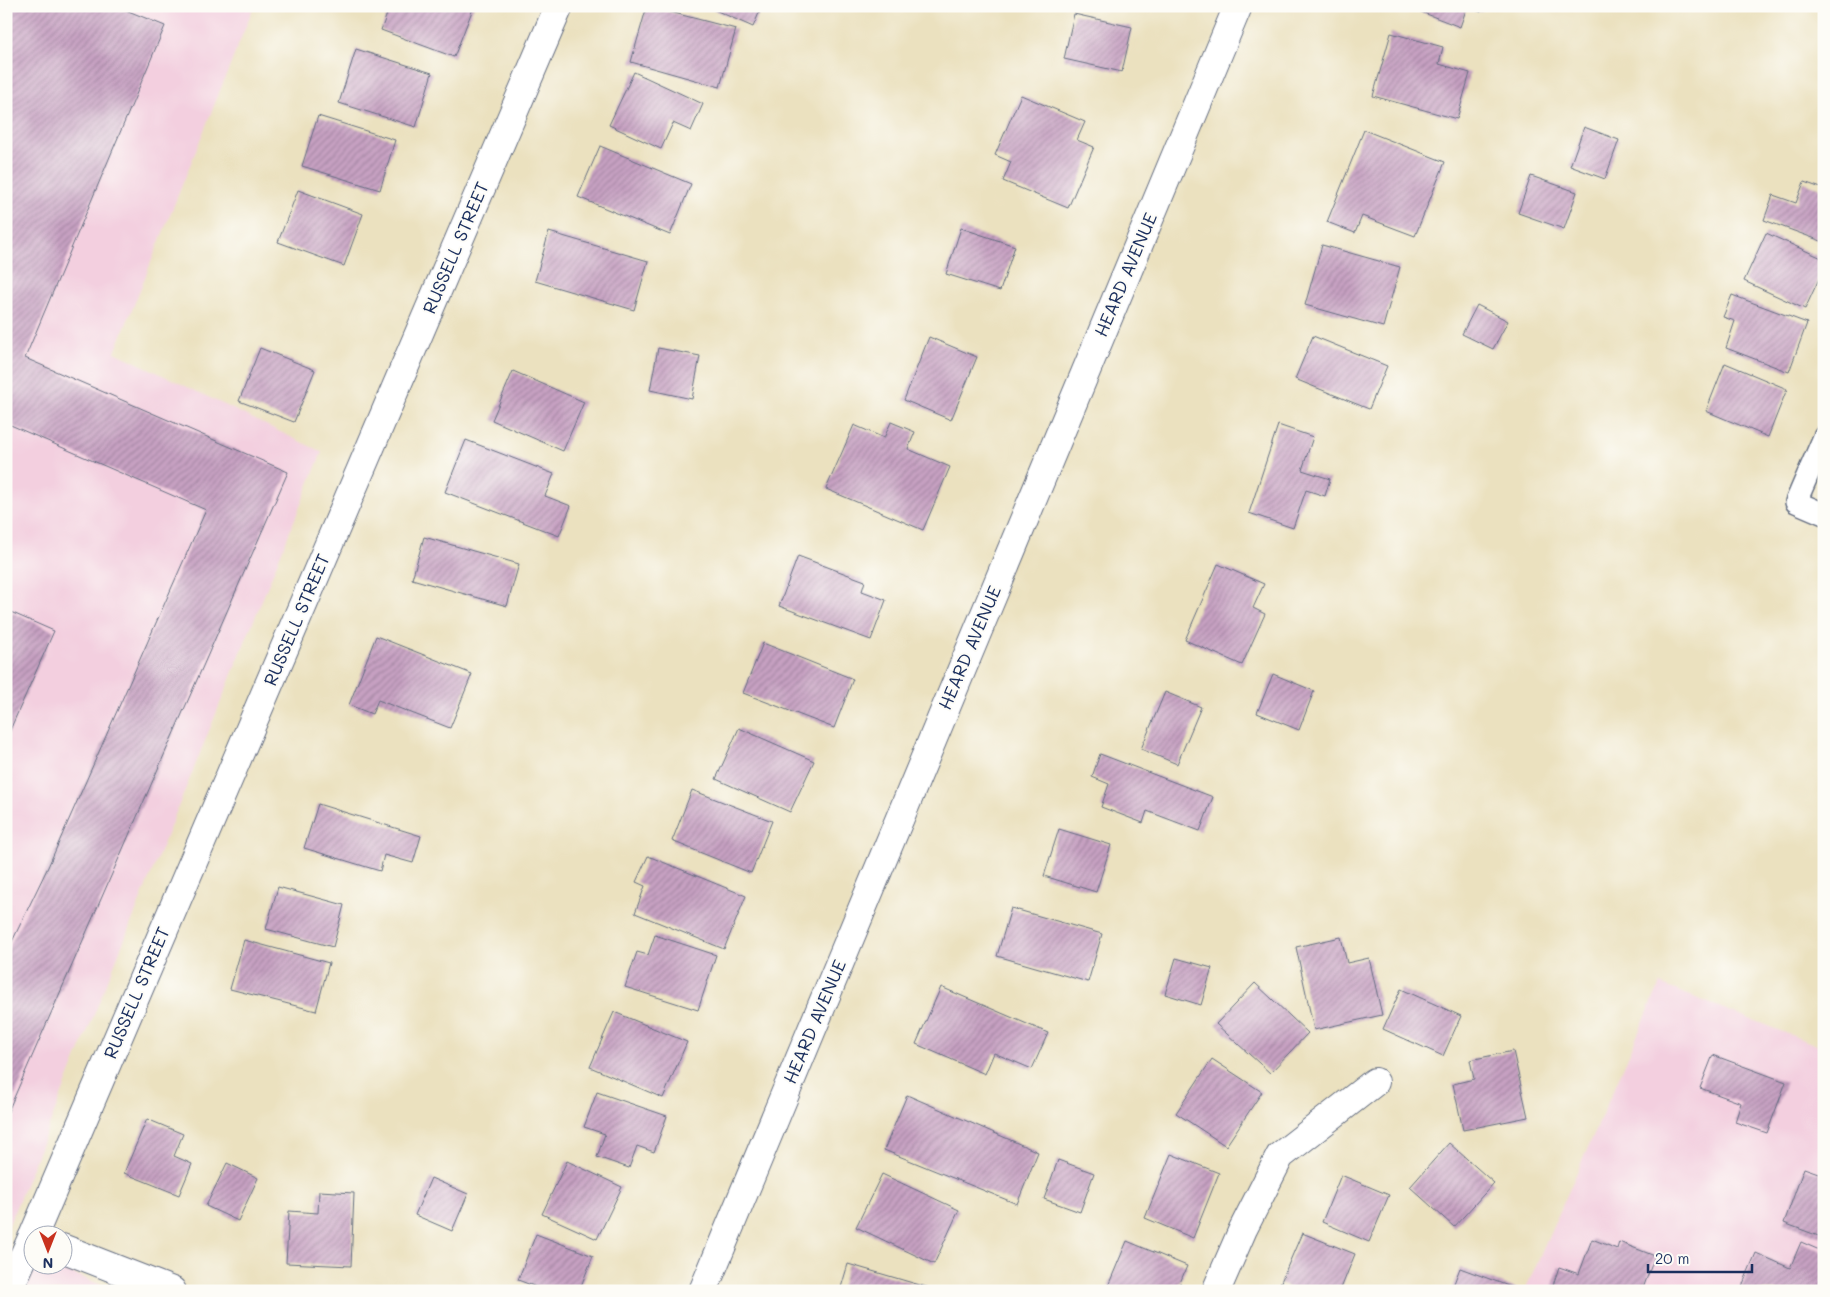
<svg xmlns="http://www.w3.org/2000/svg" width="1830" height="1297" viewBox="0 0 1830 1297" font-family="Mali,sans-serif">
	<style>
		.built { fill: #f3cfdf }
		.building { fill: url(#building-hatch) }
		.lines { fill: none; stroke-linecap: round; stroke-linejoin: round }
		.service-casing { stroke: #646d80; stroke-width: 24 }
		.minor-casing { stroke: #646d80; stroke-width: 30 }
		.tertiary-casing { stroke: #646d80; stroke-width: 30 }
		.service { stroke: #fff; stroke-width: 21 }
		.minor { stroke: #fff; stroke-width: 28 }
		.tertiary { stroke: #fff; stroke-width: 28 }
		.labels { text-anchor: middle; stroke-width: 4; stroke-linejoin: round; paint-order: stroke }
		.street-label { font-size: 18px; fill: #1b2f5e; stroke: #fdfcf7 }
	</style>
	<defs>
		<pattern id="building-hatch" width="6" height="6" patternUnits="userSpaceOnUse" patternTransform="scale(1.25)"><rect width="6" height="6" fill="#c7a1c2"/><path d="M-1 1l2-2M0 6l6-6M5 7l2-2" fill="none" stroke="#a184a1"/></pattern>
	</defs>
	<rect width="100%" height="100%" fill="#fdfcf7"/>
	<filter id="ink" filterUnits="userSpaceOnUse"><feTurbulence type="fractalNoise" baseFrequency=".02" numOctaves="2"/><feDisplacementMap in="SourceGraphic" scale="10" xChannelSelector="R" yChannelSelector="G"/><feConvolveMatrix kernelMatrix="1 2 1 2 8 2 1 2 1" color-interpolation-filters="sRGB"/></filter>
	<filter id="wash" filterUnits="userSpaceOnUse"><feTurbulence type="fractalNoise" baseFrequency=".0096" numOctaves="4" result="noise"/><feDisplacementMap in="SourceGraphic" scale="20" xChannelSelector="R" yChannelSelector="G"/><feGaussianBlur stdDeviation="1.12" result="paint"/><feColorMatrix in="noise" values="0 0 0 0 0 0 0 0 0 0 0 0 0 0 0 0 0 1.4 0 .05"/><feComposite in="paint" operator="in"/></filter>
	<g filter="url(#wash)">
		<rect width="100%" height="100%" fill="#ebe1bf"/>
		<g class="built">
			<polygon points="6,6 254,6 115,352 322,452 6,1232"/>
			<polygon points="1660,984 1824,1048 1824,1291 1533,1291 1526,1288"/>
			<polygon points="6,1247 32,1258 32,1264 50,1265 117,1291 6,1291"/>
		</g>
		<g id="blocks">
			<g class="building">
				<polygon points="6,6 116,6 165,26 25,358 288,472 6,1116 6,954 48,867 206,510 6,423"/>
				<polygon points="390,6 474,6 454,57 381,30"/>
				<polygon points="647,6 736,29 720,87 631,62"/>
				<polygon points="706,6 762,6 753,27"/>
				<polygon points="1142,6 1155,6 1154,10"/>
				<polygon points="1406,6 1484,6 1481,12 1467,7 1460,27"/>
				<polygon points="1074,14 1132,27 1122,72 1064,59"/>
				<polygon points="1391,33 1443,47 1439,64 1470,73 1457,119 1373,96"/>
				<polygon points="356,49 432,73 416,127 339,103"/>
				<polygon points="634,72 703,104 691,131 673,123 661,149 609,125"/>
				<polygon points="1021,95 1085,122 1077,140 1094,147 1068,208 1003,181 1011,162 995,155"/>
				<polygon points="318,116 395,140 380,190 302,166"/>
				<polygon points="1584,127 1619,140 1605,179 1570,166"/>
				<polygon points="1364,130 1445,162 1415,236 1362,216 1355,233 1327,222"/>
				<polygon points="600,146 691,184 670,235 578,197"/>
				<polygon points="1531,176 1577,192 1564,229 1518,213"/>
				<polygon points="1804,182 1824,189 1824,242 1764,220 1773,195 1796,203"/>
				<polygon points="298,190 363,214 344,266 278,242"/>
				<polygon points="961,228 1015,246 1000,291 946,274"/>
				<polygon points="549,232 648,261 634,310 535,281"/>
				<polygon points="1766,233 1824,259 1824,268 1805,309 1744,281"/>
				<polygon points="1322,245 1400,267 1383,327 1305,305"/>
				<polygon points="1732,295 1807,323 1789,372 1726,348 1735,321 1723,317"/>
				<polygon points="1477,305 1508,321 1493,349 1462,334"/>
				<polygon points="1313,336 1387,366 1369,409 1295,379"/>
				<polygon points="929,337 977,357 951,420 904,400"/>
				<polygon points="260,348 315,370 294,422 239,401"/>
				<polygon points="658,348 700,356 692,399 650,390"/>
				<polygon points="1725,363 1787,389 1768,437 1706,411"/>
				<polygon points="513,371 584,402 563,451 492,420"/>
				<polygon points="891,422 915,432 908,449 950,467 923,530 826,489 854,425 884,438"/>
				<polygon points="1278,425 1313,437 1302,470 1330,479 1325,496 1306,490 1293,528 1249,513"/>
				<polygon points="466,440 554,474 545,496 571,506 559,536 445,492"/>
				<polygon points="424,537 519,564 507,606 412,579"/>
				<polygon points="798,556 865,581 862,591 886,600 871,640 779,606"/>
				<polygon points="1218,564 1264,584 1253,608 1265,614 1242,665 1185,640"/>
				<polygon points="6,610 54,631 6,739"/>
				<polygon points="376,636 472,674 450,728 378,700 372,714 349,705"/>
				<polygon points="763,643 853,679 834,728 743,693"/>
				<polygon points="1273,674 1314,691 1299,730 1257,713"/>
				<polygon points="1165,692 1201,707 1177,764 1141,749"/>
				<polygon points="739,728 814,761 790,812 716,779"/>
				<polygon points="1100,754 1213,797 1200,831 1147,811 1143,823 1101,807 1109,784 1092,777"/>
				<polygon points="692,790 772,821 751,873 672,841"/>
				<polygon points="318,804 421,836 413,863 384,855 380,871 304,848"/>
				<polygon points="1059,829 1111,845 1096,892 1044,876"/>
				<polygon points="648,856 746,896 724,949 635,913 645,886 636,882"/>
				<polygon points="278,887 344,905 333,947 266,929"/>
				<polygon points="1011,908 1102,934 1088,982 997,956"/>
				<polygon points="655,935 716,955 698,1010 625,987 637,952 648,955"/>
				<polygon points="1341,937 1347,963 1369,958 1382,1015 1314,1030 1296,947"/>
				<polygon points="244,940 329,963 316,1011 230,989"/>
				<polygon points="1176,958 1212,968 1201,1005 1165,994"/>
				<polygon points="1255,983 1308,1033 1270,1073 1216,1024"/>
				<polygon points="941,987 1048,1033 1032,1069 994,1053 985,1074 916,1044"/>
				<polygon points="1401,989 1461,1016 1443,1056 1383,1029"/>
				<polygon points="614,1012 687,1042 663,1098 590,1067"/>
				<polygon points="1513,1051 1528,1117 1463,1130 1453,1084 1474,1079 1470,1060"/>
				<polygon points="1713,1055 1786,1082 1767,1133 1735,1122 1741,1103 1700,1088"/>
				<polygon points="1212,1059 1262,1092 1226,1146 1176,1113"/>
				<polygon points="597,1092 667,1116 654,1152 637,1146 629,1168 597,1157 605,1134 584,1127"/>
				<polygon points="907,1095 1038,1152 1017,1204 884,1150"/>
				<polygon points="147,1119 183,1134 174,1156 192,1164 179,1195 124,1173"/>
				<polygon points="1449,1143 1494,1183 1454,1227 1410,1187"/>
				<polygon points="1171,1154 1219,1173 1193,1238 1145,1218"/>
				<polygon points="1058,1160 1094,1173 1080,1212 1044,1199"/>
				<polygon points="567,1161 622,1187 597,1239 542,1214"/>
				<polygon points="227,1163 258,1178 238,1221 206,1206"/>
				<polygon points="1804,1168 1824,1175 1824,1238 1784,1223"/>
				<polygon points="882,1174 959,1210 934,1264 856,1227"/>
				<polygon points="1341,1175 1389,1195 1369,1242 1322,1222"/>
				<polygon points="431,1178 468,1194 452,1231 415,1215"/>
				<polygon points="319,1191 354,1193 351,1266 286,1263 289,1211 318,1213"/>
				<polygon points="1302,1233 1355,1254 1340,1291 1296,1291 1280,1284"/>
				<polygon points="536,1234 593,1256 579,1291 538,1291 539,1288 518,1280"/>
				<polygon points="1592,1239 1617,1249 1619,1242 1655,1256 1642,1291 1551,1291 1559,1267 1579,1274"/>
				<polygon points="1127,1241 1187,1266 1177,1290 1165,1285 1162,1291 1119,1291 1108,1286"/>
				<polygon points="1801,1242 1824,1252 1824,1291 1740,1291 1756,1253 1790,1268"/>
				<polygon points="848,1264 930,1288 929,1291 840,1291"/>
				<polygon points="1460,1268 1522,1291 1451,1291"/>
			</g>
		</g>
	</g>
	<g filter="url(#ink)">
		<use href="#blocks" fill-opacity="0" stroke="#646d80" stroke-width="1"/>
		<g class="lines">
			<defs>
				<polyline id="service" points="1824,437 1796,502 1824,514"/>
				<g id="minor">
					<polyline points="34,1234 559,6"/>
					<polyline points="62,1248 172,1291"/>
					<polyline points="8,1291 32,1238"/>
					<polyline points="1216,1291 1243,1229 1280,1156 1375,1082"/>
				</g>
				<polyline id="tertiary" points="703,1291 1238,6"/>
			</defs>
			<use href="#service" class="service-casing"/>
			<use href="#minor" class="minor-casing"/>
			<use href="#tertiary" class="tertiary-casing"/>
			<use href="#service" class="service"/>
			<use href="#minor" class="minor"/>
			<use href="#tertiary" class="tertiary"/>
		</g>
	</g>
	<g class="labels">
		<g class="street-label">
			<text transform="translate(456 248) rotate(-67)" y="6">RUSSELL STREET</text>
			<text transform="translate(1126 275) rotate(-67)" y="6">HEARD AVENUE</text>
			<text transform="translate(297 620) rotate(-67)" y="6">RUSSELL STREET</text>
			<text transform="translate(970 648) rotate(-67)" y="6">HEARD AVENUE</text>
			<text transform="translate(137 993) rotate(-67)" y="6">RUSSELL STREET</text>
			<text transform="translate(815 1022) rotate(-67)" y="6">HEARD AVENUE</text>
		</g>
	</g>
	<rect width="1830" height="1297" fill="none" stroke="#fdfcf7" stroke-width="25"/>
	<g transform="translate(48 1250) rotate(180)"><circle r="24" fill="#fdfcf7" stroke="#a3aaba"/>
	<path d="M0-4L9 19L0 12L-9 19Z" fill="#c8321e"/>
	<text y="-8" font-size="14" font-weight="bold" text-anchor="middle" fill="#1b2f5e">N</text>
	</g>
	<path d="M1648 1264v8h104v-8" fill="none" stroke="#1b2f5e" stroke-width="2.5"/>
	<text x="1655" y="1264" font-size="15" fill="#1b2f5e" stroke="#fdfcf7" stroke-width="4" paint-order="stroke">20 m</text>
</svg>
